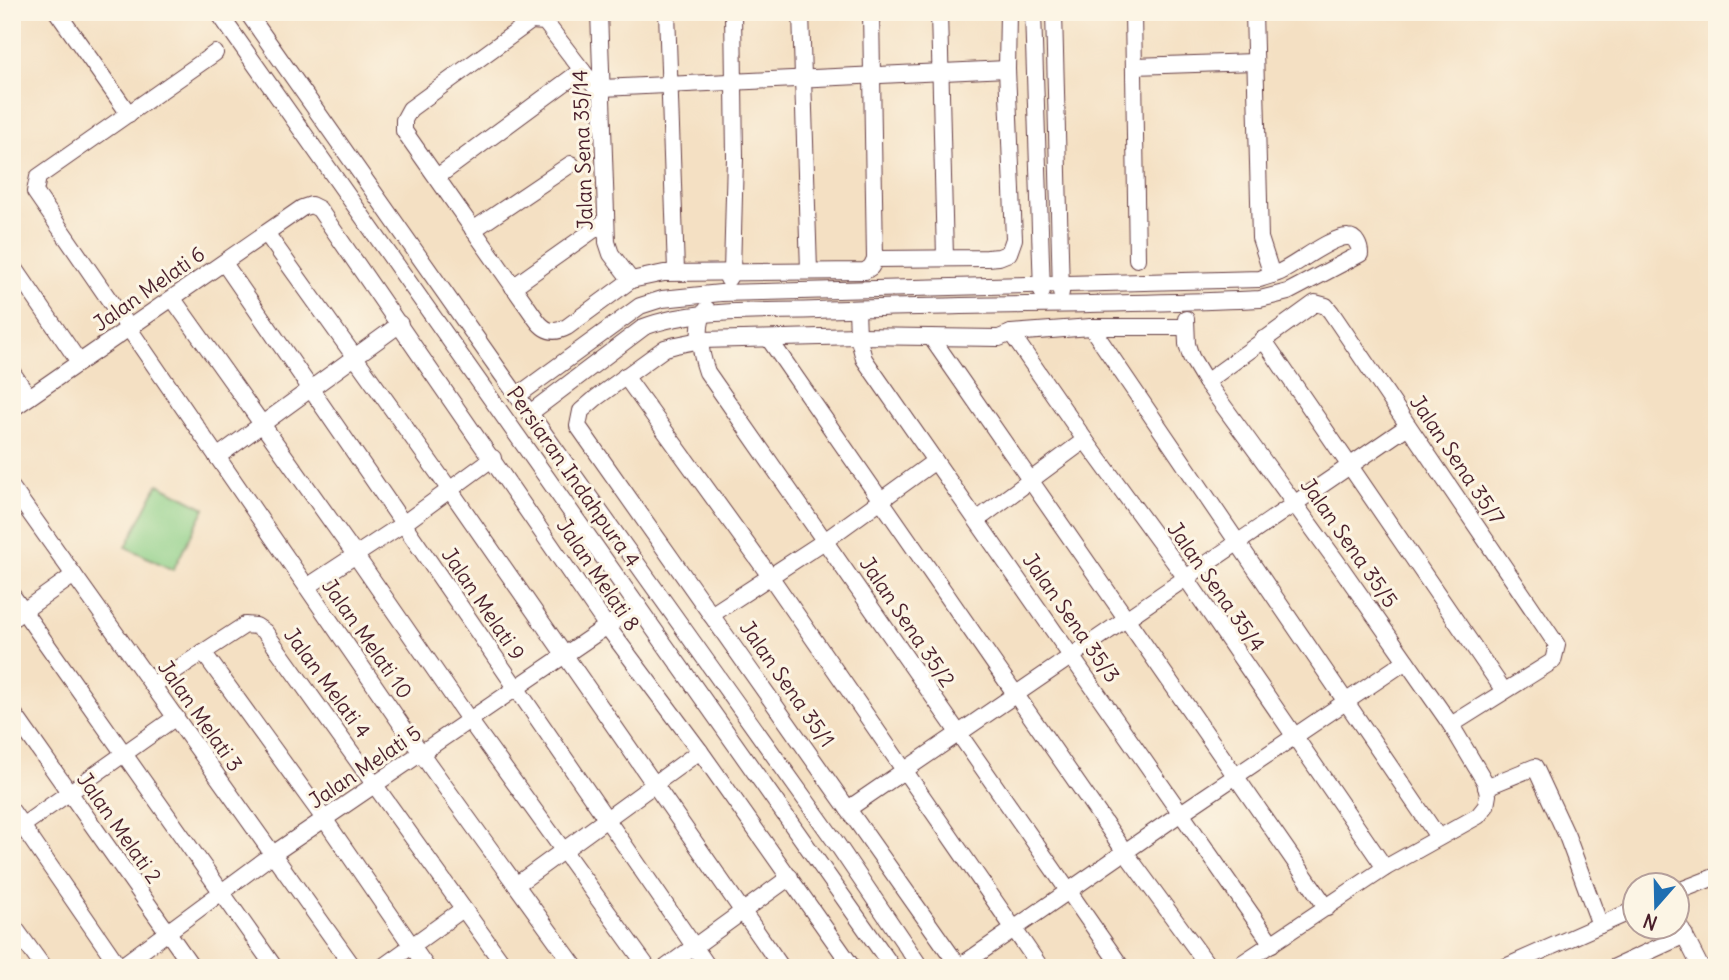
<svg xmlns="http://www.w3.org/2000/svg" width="1729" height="980" viewBox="0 0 1729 980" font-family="Delius,sans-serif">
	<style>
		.green { fill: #8dcf87; stroke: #6c7759; stroke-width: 2 }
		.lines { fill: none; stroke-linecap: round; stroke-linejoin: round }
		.minor-casing { stroke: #643c42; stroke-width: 18 }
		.minor { stroke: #fff; stroke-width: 16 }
		.labels { text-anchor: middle; stroke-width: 6; stroke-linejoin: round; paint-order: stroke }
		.street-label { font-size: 21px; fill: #4a1f2b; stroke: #fcf5e5 }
	</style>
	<rect width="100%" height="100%" fill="#fcf5e5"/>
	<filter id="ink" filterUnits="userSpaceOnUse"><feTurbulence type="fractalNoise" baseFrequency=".0143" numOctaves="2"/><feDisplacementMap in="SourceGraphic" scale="14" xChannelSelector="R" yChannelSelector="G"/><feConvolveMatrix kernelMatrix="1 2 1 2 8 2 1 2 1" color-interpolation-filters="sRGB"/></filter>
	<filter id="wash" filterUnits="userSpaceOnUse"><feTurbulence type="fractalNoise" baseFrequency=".00686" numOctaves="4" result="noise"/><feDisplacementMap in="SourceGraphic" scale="28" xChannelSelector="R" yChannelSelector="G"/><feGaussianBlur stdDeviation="1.57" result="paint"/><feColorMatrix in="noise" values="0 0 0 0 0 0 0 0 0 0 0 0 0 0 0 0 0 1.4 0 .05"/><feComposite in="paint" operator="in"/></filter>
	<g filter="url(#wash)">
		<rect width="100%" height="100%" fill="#f4e0c3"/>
		<polygon class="green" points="158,484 205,508 173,570 126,547"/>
	</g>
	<g filter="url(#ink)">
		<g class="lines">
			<defs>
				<g id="minor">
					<polyline points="57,12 129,114"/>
					<polyline points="218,12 893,968"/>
					<polyline points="247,12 501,373 837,844 921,968"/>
					<polyline points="599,12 607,242 611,254 631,280"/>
					<polyline points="667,12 676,271"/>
					<polyline points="801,12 809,271"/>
					<polyline points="871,12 875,259"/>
					<polyline points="939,12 945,258"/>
					<polyline points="1033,12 1042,292"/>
					<polyline points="1054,12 1061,293"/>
					<polyline points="1133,12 1137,259"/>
					<polyline points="1254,12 1260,238 1272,275"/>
					<polyline points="215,53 38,177 35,192 430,766 576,968"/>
					<polyline points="1134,66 1255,62"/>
					<polyline points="602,88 1007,69"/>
					<path d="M 602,96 L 545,22 L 531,21 L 410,109 L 404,120 L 404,131 L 536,319 C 545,332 554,334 567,327 L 631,280 L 664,273 L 865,271 L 871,267 L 875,259 L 987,258 L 999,257 L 1009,253 L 1014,239 L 1007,69 L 1008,12"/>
					<polyline points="437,177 582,70"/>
					<polyline points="473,230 571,164"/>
					<polyline points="266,233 450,490 782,968"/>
					<polyline points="224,263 709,968"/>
					<polyline points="12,264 79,362"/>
					<polyline points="728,279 732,272 735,157 733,12"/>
					<polyline points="513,287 606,221"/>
					<polyline points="173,299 356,556 470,721 648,968"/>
					<path d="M 707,309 C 694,323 701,355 707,372 L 1122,968"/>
					<polyline points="857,309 858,336 864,359 1272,944"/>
					<polyline points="1186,319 1187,344 1191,357 1206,382 1337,562 1451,725 1485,782 1488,795 1486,806 1478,816 1385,868 1235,968"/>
					<polyline points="1091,327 1438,837"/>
					<polyline points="1011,333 1085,440 1186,578 1385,868"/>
					<polyline points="931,337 1327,908"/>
					<polyline points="769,339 1125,852 1210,968"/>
					<polyline points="1263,339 1504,691"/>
					<polyline points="12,372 29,397"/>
					<polyline points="625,376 770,576 1041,968"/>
					<polyline points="1206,382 1315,303 1326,306 1331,312 1557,645 1553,661 1451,725"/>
					<path d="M 517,396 L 640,306 L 662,299 L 721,293 L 1260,279 C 1267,276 1275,275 1282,271 C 1297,264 1332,236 1348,237 C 1356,237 1360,247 1360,254 L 1288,292 L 1260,299 C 1112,306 965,304 818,310 C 765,312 693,308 644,327 L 530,413"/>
					<polyline points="12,409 302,208 311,205 319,209 606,625 700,751 853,968"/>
					<polyline points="217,457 400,324"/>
					<polyline points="12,488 354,968"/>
					<polyline points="977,520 1085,440"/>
					<polyline points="307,587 403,524 493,458"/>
					<polyline points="12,595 275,968"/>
					<polyline points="711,615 826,540 935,461"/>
					<polyline points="12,619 74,575"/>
					<polyline points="203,652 325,820 427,968"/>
					<polyline points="153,685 245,625 256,626 265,632 506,968"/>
					<polyline points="12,711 193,968"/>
					<polyline points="1486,787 1535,767 1567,836 1600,925"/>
					<polyline points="848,809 1408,426"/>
					<polyline points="12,811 120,968"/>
					<polyline points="12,833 176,717"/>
					<polyline points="516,885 700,751"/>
					<polyline points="1676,892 1717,876"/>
					<polyline points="1676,919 1701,968"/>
					<polyline points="12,924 44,968"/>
					<polyline points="959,967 1181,813 1406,661"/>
					<polyline points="119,968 273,854 638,605"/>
					<polyline points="381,968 463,909"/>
					<polyline points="665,968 790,877"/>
					<polyline points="960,968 578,426 581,411 596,398 665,348 676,345 701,340 858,336 999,338 1011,333 1091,327 1186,327"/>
					<polyline points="1503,968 1634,910"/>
					<polyline points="1613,968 1685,935"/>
				</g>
			</defs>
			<use href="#minor" class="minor-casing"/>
			<use href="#minor" class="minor"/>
		</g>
	</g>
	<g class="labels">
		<g class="street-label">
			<text transform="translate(583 150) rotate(-92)" y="7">Jalan Sena 35/14</text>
			<text transform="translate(149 289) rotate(-35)" y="7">Jalan Melati 6</text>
			<text transform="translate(1457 460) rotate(56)" y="7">Jalan Sena 35/7</text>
			<text transform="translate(573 477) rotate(55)" y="7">Persiaran Indahpura 4</text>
			<text transform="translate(1349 543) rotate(55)" y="7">Jalan Sena 35/5</text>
			<text transform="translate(598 575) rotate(56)" y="7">Jalan Melati 8</text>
			<text transform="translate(1216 587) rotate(55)" y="7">Jalan Sena 35/4</text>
			<text transform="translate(483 604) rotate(56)" y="7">Jalan Melati 9</text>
			<text transform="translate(1071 618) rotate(55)" y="7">Jalan Sena 35/3</text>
			<text transform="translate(907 622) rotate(56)" y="7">Jalan Sena 35/2</text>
			<text transform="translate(367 639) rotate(55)" y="7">Jalan Melati 10</text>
			<text transform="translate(327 683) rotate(54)" y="7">Jalan Melati 4</text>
			<text transform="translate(787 684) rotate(55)" y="7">Jalan Sena 35/1</text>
			<text transform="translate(200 716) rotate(55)" y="7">Jalan Melati 3</text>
			<text transform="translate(365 767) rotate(-34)" y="7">Jalan Melati 5</text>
			<text transform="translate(119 828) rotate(55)" y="7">Jalan Melati 2</text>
		</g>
	</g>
	<rect width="1729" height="980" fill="none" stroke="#fcf5e5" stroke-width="42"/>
	<g transform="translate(1656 906) rotate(200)"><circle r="33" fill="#fcf5e5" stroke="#b59f9b" stroke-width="2"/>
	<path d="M0-5L12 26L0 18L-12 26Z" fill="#1f6fb2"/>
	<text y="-10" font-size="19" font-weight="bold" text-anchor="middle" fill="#4a1f2b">N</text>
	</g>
</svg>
